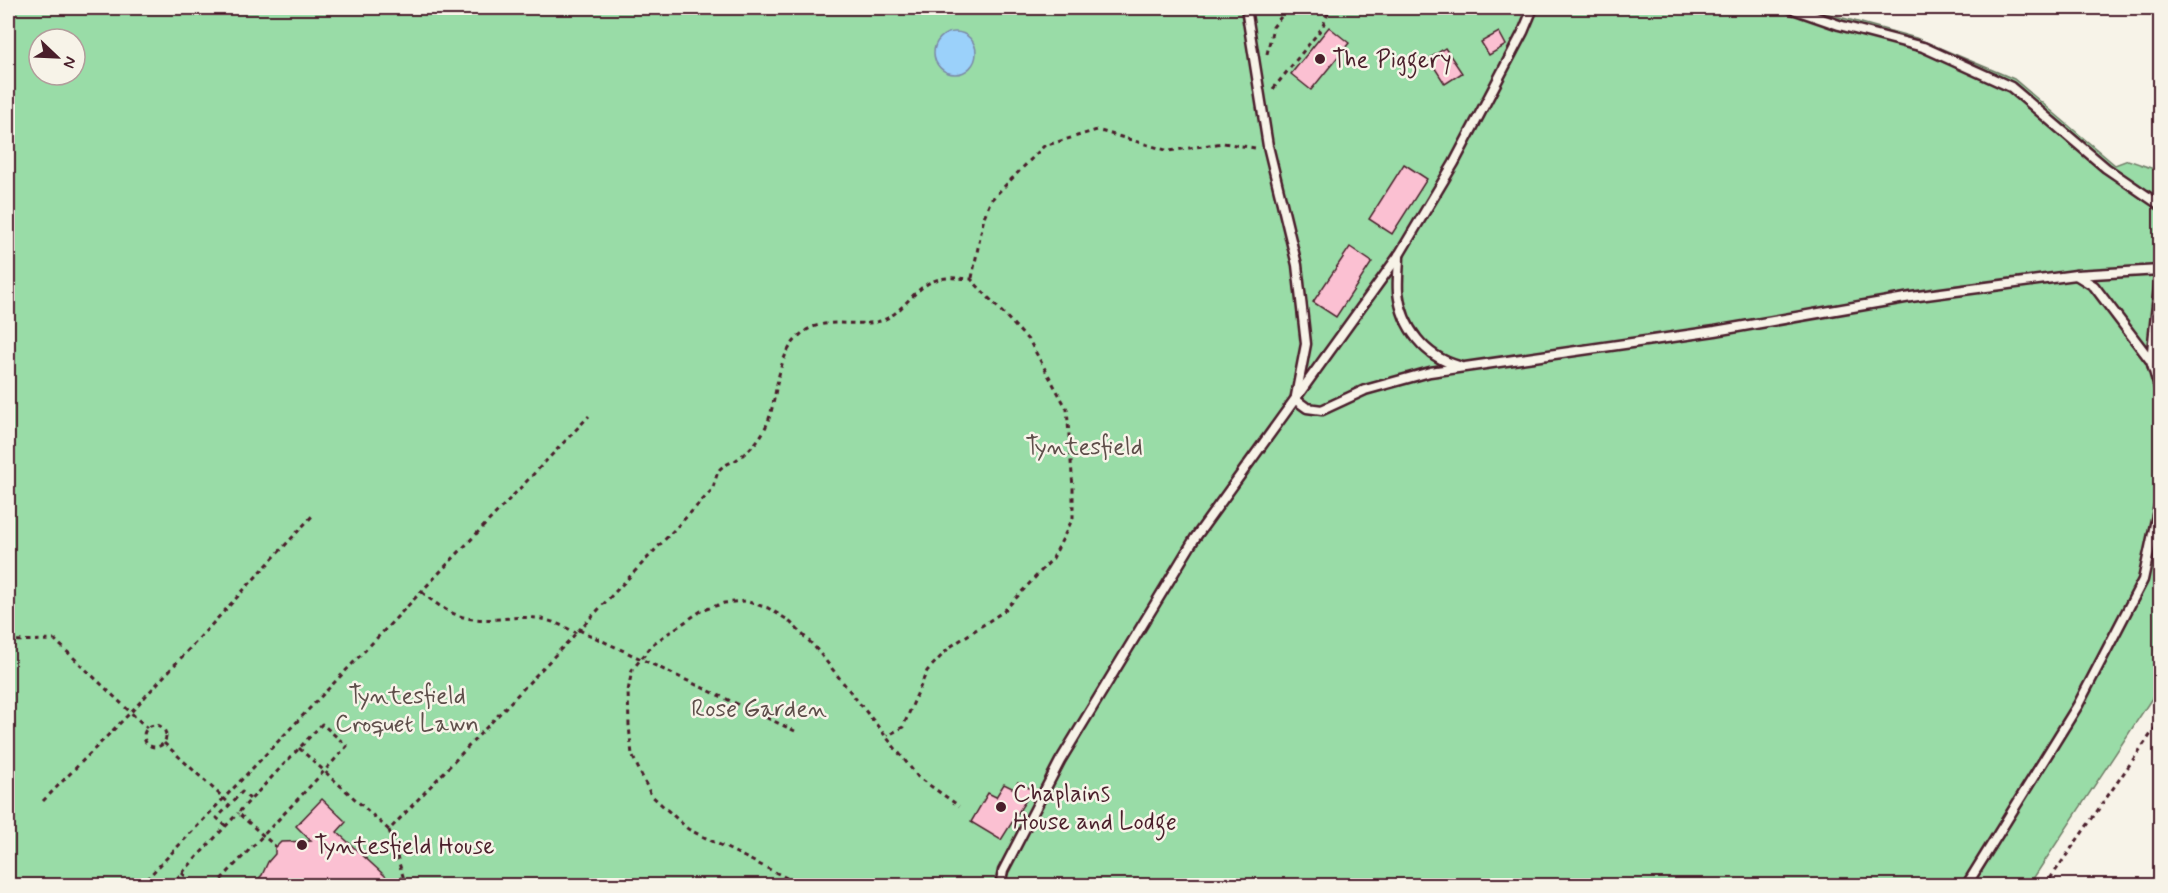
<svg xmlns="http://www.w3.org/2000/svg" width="2168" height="893" viewBox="0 0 2168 893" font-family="Mynerve,sans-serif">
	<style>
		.green { fill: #99dca7; stroke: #727e69; stroke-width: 1.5; fill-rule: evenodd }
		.water { fill: #9bd1fa; stroke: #7b8aa7; stroke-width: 1.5 }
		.building { fill: #fbc0d2; stroke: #4a1f2b; stroke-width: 1.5 }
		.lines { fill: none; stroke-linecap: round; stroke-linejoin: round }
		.lane-casing { stroke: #4a1f2b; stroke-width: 13 }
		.path { stroke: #4a1f2b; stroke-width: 3; stroke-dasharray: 4.5 4.5; stroke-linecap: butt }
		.lane { stroke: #f7f3e8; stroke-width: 8 }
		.poi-dot { fill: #4a1f2b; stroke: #f7f3e8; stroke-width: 2 }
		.labels { text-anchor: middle; stroke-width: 5; stroke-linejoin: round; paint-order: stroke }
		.poi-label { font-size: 24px; fill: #4a1f2b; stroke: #f7f3e8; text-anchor: start }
		.park-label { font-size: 24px; fill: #5e4e4a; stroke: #f7f3e8 }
	</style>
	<rect width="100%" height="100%" fill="#f7f3e8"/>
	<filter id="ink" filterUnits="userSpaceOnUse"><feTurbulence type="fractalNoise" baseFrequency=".0167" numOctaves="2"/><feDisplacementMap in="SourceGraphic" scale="12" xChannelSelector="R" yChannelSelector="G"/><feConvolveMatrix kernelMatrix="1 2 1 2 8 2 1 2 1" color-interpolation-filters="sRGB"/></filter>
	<g filter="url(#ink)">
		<path class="green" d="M 8,8 L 1807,8 L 1916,38 L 2014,79 L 2115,165 L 2128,160 L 2160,171 L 2160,686 L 2029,885 L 8,885 ZM 39,39 L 75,39 L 75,75 L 39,75 Z"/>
		<circle class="water" cx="955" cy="53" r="21"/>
		<g class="building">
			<polygon points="1329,27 1349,43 1311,90 1291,74"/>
			<polygon points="1499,32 1506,45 1489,55 1481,42"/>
			<polygon points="1445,48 1462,73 1445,84 1429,59"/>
			<polygon points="1404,164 1427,179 1392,234 1369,219"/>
			<polygon points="1350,247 1372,262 1336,317 1313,302"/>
			<polygon points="1018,782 1031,789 1031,792 1001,840 971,822 988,793 996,797 1004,784 1014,789"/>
			<polygon points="322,799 346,822 337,832 395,885 253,885 262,875 268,862 275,854 275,848 281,842 311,841 296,826"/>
		</g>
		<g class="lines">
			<defs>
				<g id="lane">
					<polyline points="1246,8 1268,146 1297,265 1306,344 1296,396"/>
					<polyline points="1790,8 1839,25 1923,47 2011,87 2106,168 2160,205"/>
					<path d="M 1399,255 C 1399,267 1397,280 1398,292 C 1402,328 1425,357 1459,366"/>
					<polyline points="2076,275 2094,286 2151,361 2160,391"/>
					<polyline points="2151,361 2160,277"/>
					<polyline points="1296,400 1307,408 1322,410 1365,390 1430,372 1715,331 1911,297 2076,275 2160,270"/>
					<polyline points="1000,886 1003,871 1060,761 1195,538 1399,255 1454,163 1523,32 1533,8"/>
					<polyline points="1966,886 2078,705 2143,580 2160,501"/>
				</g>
			</defs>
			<use href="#lane" class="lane-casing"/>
			<g class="path">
				<polyline points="1267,54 1273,27 1288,8"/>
				<polyline points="1273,89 1322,28 1330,8"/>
				<polyline points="972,278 984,217 991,200 1044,146 1097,130 1169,151 1223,143 1255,148"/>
				<path d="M 422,592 C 432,601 444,610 457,615 C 483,625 510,615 536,618 C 551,620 564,626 576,633"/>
				<polyline points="579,630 795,731"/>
				<polyline points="8,641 55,640 147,728"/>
				<circle cx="155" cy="736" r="11"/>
				<polyline points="164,743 230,804"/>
				<path d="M 299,748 L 389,830 L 712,490 C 715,483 716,474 720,469 C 725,464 731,463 736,460 C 746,453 756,444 762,434 C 780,404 772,363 798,337 C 819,315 849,327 876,322 C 900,318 910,292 931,282 C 943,276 959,278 971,279 L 1030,342 L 1067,409 L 1073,488 L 1073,518 L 1053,558 L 1004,611 L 950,647 L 927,671 L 903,727 L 887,736"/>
				<polyline points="43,801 131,712 313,515"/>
				<polyline points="226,826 217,818 242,792 250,799"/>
				<polyline points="389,830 406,886"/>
				<polyline points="182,873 196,886"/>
				<polyline points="140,886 589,416"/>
				<polyline points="170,886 238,813"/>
				<path d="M 215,886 C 259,839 304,794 347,746 L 322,724 L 238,813 L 276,847"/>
				<polyline points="803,886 688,829 651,795 632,755 629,726 628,691 632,670 654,643 701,611 724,603 745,601 768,608 788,620 814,646 918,777 959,806"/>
				<polyline points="2045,886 2160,721"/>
			</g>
			<use href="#lane" class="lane"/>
		</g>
	</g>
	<g class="poi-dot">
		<circle cx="1320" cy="59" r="6"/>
		<circle cx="1001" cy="807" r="6"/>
		<circle cx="302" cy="845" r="6"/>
	</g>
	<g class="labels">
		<g class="poi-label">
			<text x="1332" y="67">The Piggery</text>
			<text x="1013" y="801">Chaplains<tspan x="1013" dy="28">House and Lodge</tspan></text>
			<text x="314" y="853">Tyntesfield House</text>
		</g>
		<g class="park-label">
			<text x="1084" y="454">Tyntesfield</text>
			<text x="407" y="703">Tyntesfield<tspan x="407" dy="28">Croquet Lawn</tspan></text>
			<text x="759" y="716">Rose Garden</text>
		</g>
	</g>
	<rect width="2168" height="893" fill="none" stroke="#f7f3e8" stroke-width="30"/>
	<rect x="15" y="15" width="2138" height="863" fill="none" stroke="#4a1f2b" stroke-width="2" filter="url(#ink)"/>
	<g transform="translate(57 57) rotate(113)"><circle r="28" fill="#f7f3e8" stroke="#b29e9c" stroke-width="1.5"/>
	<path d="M0-4.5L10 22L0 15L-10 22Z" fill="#4a1f2b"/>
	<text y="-9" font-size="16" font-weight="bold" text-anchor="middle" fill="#4a1f2b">N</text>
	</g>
</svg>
